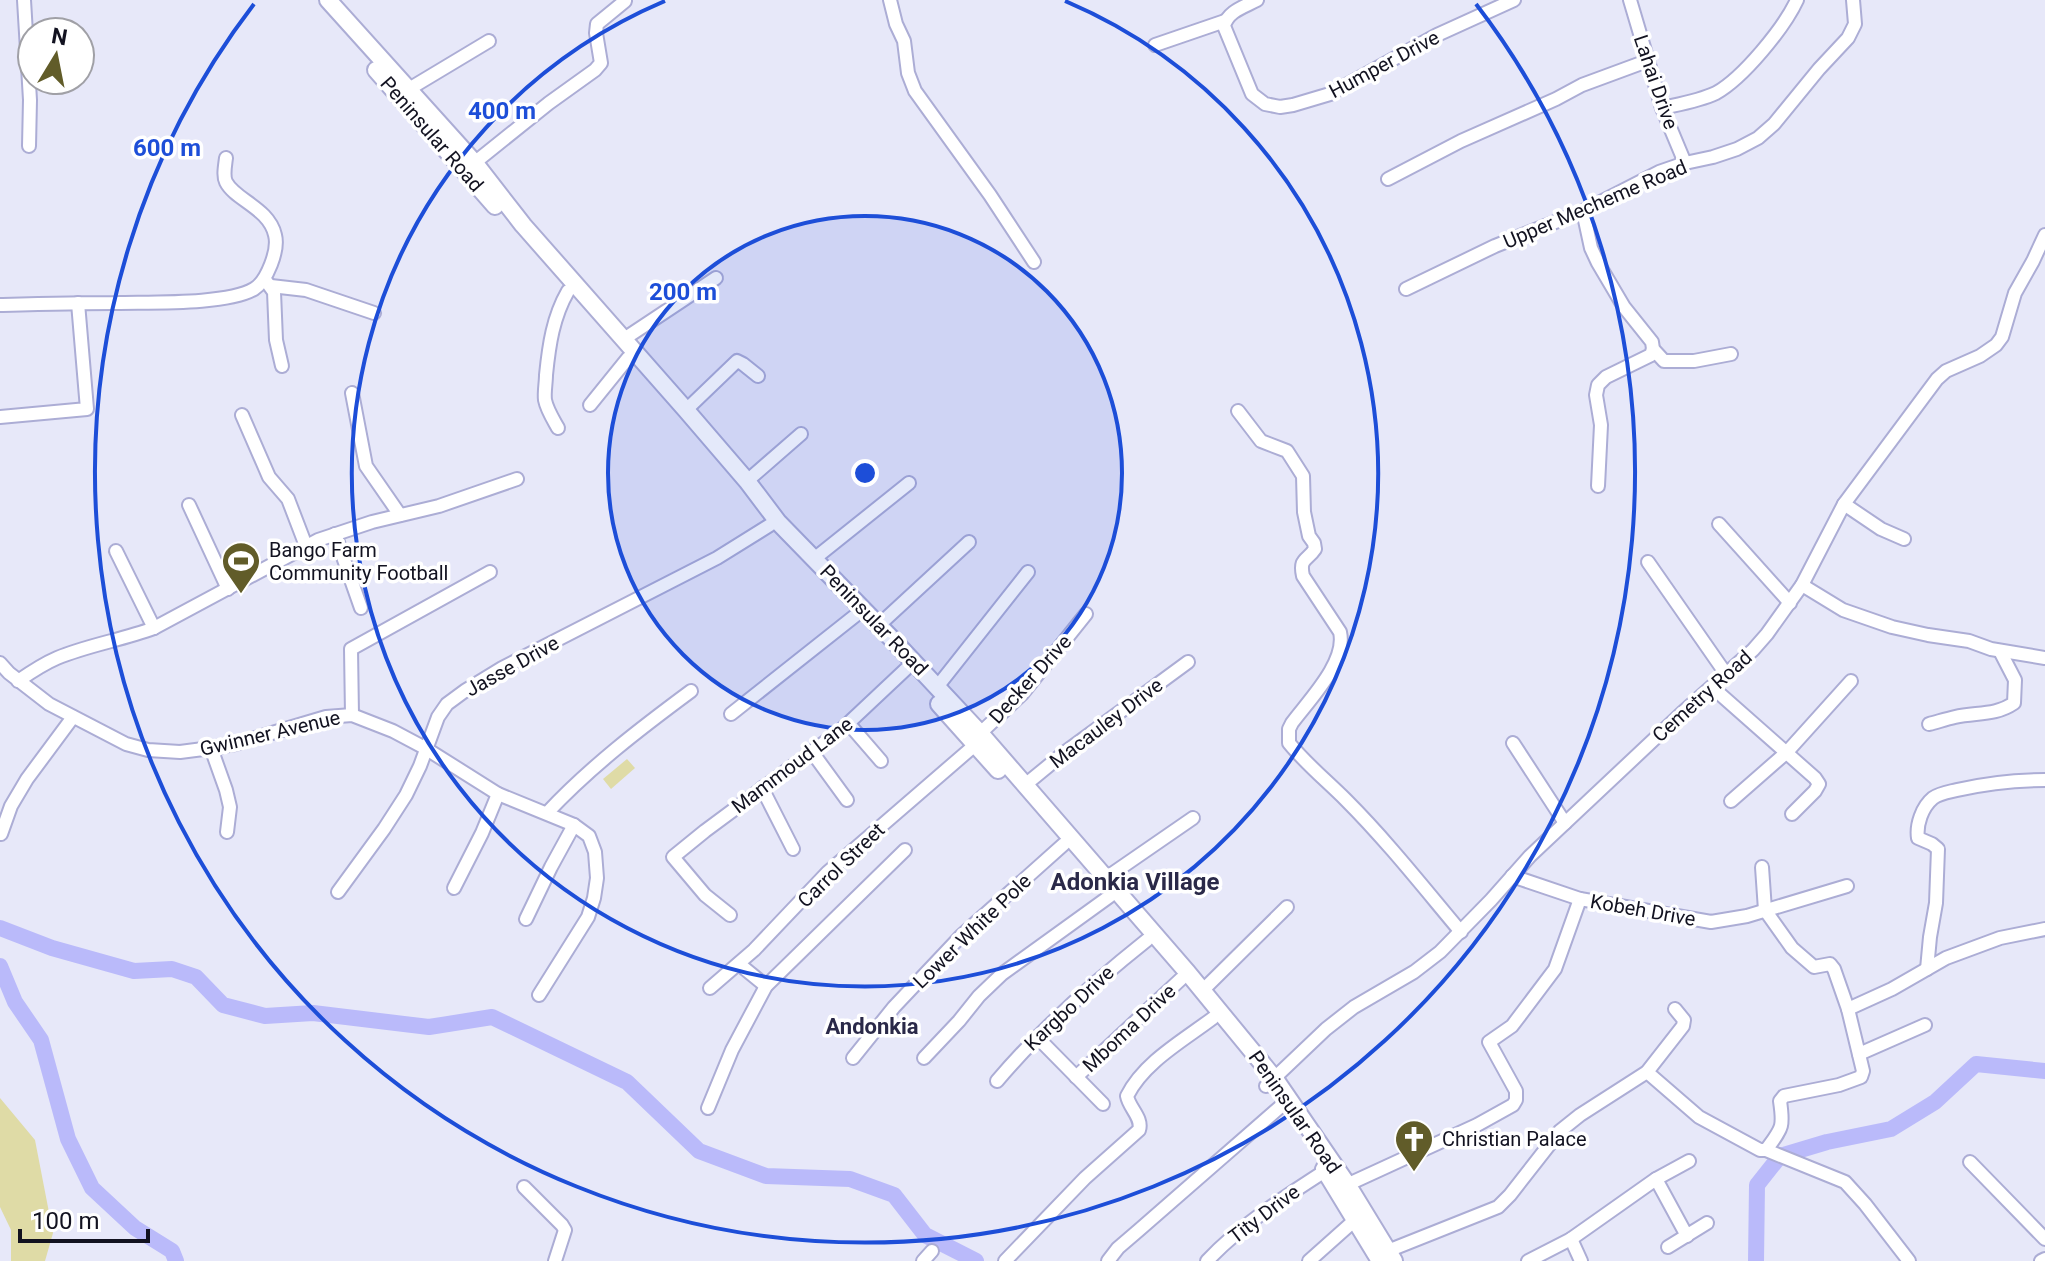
<svg xmlns="http://www.w3.org/2000/svg" width="2045" height="1261" viewBox="0 0 2045 1261" font-family="Roboto,sans-serif">
	<style>
		.green { fill: #dfdba6 }
		.lines { fill: none; stroke-linecap: round; stroke-linejoin: round }
		.river { stroke: #babafa; stroke-width: 16 }
		.minor-casing { stroke: #acadd5; stroke-width: 16 }
		.major-casing { stroke: #acadd5; stroke-width: 20 }
		.minor { stroke: #fff; stroke-width: 12 }
		.major { stroke: #fff; stroke-width: 16 }
		.ring { fill: none; stroke: #1d4ed8; stroke-width: 4 }
		.labels { text-anchor: middle; stroke-width: 7; stroke-linejoin: round; paint-order: stroke }
		.street-label { font-size: 20px; fill: #121220; stroke: #fff }
		.poi-label { font-size: 20px; fill: #121220; stroke: #fff; text-anchor: start }
		.neighbourhood-label { font-size: 22px; font-weight: bold; fill: #2a2948; stroke: #fff }
		.quarter-label { font-size: 24px; font-weight: bold; fill: #2a2948; stroke: #fff }
		.centre { fill: #1d4ed8; stroke: #fff; stroke-width: 4 }
		.ring-label { font-size: 24px; text-anchor: middle; font-weight: bold; fill: #1d4ed8; stroke: #fff; stroke-width: 7; stroke-linejoin: round; paint-order: stroke }
	</style>
	<rect width="100%" height="100%" fill="#e7e8f9"/>
	<g class="green">
		<polygon points="627,759 635,768 611,789 603,779"/>
		<polygon points="0,1098 35,1140 53,1233 45,1261 11,1261 11,1230 0,1207"/>
	</g>
	<g class="lines">
		<g class="river">
			<polyline points="0,928 52,948 134,971 172,969 196,977 223,1005 265,1016 313,1013 429,1027 492,1017 627,1082 699,1151 766,1176 850,1179 894,1195 925,1235 976,1261"/>
			<polyline points="0,966 15,1002 41,1040 68,1139 92,1188 135,1228 172,1251 176,1261"/>
			<polyline points="1756,1261 1757,1185 1780,1156 1827,1142 1891,1129 1935,1102 1976,1064 2045,1071"/>
		</g>
		<defs>
			<g id="minor">
				<polyline points="24,0 30,100 29,146"/>
				<polyline points="890,0 896,24 904,41 908,73 915,91 990,195 1034,262"/>
				<path d="M 1257,0 C 1244,7 1228,11 1224,26 L 1252,94 L 1265,104 L 1280,107 L 1293,105 L 1330,94 L 1437,35 L 1514,0"/>
				<polyline points="1630,0 1662,108 1685,163"/>
				<polyline points="1155,45 1225,21"/>
				<polyline points="409,89 489,41"/>
				<path d="M 1662,108 C 1680,104 1699,101 1716,93 C 1743,78 1784,28 1797,0"/>
				<polyline points="468,168 549,103 595,70 601,63 596,33 597,24 625,1"/>
				<polyline points="1388,179 1461,141 1556,99 1582,85 1647,61"/>
				<polyline points="1583,211 1591,248 1598,263 1624,307 1652,342 1653,349 1664,361 1694,361 1731,354"/>
				<polyline points="266,281 274,292 276,340 282,366"/>
				<polyline points="271,286 306,290 374,313"/>
				<polyline points="1406,289 1495,246 1583,211 1659,172 1685,163 1713,157 1737,149 1758,138 1774,124 1819,69 1848,38 1855,24 1853,0"/>
				<path d="M 0,305 C 39,304 77,303 116,303 C 149,302 227,305 254,289 C 267,281 279,250 275,235 C 269,208 235,200 226,182 C 223,176 225,166 226,158"/>
				<polyline points="624,339 716,278"/>
				<polyline points="352,393 366,466 400,515"/>
				<polyline points="590,405 628,358"/>
				<polyline points="686,410 737,361 743,364 758,376"/>
				<path d="M 1238,411 L 1261,441 L 1287,451 L 1303,476 L 1304,512 L 1309,536 L 1314,543 L 1315,549 C 1307,561 1299,558 1303,576 L 1340,632 C 1347,662 1309,700 1292,723 L 1289,729 L 1289,743 C 1306,764 1327,781 1346,800 C 1387,841 1424,888 1461,932"/>
				<polyline points="242,415 269,477 288,499 306,546"/>
				<polyline points="0,417 87,409 78,303"/>
				<path d="M 558,428 C 553,419 547,410 545,400 C 544,392 546,383 546,375 C 549,345 553,317 568,291"/>
				<polyline points="747,481 801,434"/>
				<polyline points="1598,486 1601,425 1596,395 1598,385 1606,377 1651,355 1653,349"/>
				<polyline points="1844,504 1881,529 1904,539"/>
				<polyline points="189,505 228,589"/>
				<polyline points="1719,524 1790,603"/>
				<polyline points="335,534 361,608"/>
				<polyline points="116,551 154,628"/>
				<polyline points="814,559 909,483"/>
				<polyline points="1648,562 1726,674"/>
				<polyline points="1802,585 1843,610 1892,627 1928,635 1969,641 1991,649 2045,658"/>
				<polyline points="879,625 969,542"/>
				<polyline points="0,663 9,673 49,704 126,744 148,750 180,752 211,748 235,744 326,717 352,715 393,731 425,748 498,794 574,825 589,836 595,852 597,878 594,898 588,917 539,995"/>
				<path d="M 18,681 C 31,672 43,664 57,658 C 88,645 122,640 154,628 L 318,540 L 372,522 L 439,506 L 517,479"/>
				<polyline points="937,687 1028,572"/>
				<polyline points="1712,687 1815,778 1819,784 1815,791 1792,814"/>
				<polyline points="731,714 856,615"/>
				<polyline points="352,715 351,649 490,572"/>
				<polyline points="849,724 881,761"/>
				<path d="M 1929,724 C 1937,722 1946,719 1955,717 C 1976,712 1995,716 2014,703 L 2015,680 L 2000,651"/>
				<polyline points="974,739 1022,694 1086,614"/>
				<polyline points="1513,743 1565,823"/>
				<polyline points="211,748 226,790 230,807 227,832"/>
				<polyline points="812,752 847,800"/>
				<polyline points="1025,785 1064,753 1188,662"/>
				<polyline points="762,788 793,849"/>
				<polyline points="1731,801 1787,752 1851,681"/>
				<path d="M 547,813 C 590,767 641,728 691,691"/>
				<polyline points="1,834 11,806 27,779 73,717"/>
				<polyline points="1762,867 1765,910"/>
				<polyline points="1512,876 1580,899 1711,922 1747,916 1847,886"/>
				<polyline points="1106,878 1193,818"/>
				<polyline points="454,888 482,833 498,794"/>
				<polyline points="338,892 384,829 406,795 420,766 438,717 447,704 466,690 502,668 717,558 770,525"/>
				<polyline points="730,915 705,895 673,857 705,831 840,731 906,669"/>
				<polyline points="526,919 551,867 574,825"/>
				<polyline points="739,964 766,986"/>
				<path d="M 1927,969 L 1930,937 L 1936,903 L 1938,849 L 1932,844 L 1918,838 C 1916,825 1922,807 1933,798 C 1940,793 1949,792 1957,790 C 1987,783 2014,780 2045,780"/>
				<polyline points="710,988 754,950 828,872 975,745"/>
				<polyline points="1203,990 1287,907"/>
				<polyline points="1848,1009 1892,989 1946,958 2000,938 2045,929"/>
				<polyline points="1037,1037 1103,1104"/>
				<polyline points="1859,1054 1925,1025"/>
				<polyline points="853,1058 894,1007 961,936 1064,844"/>
				<polyline points="924,1058 959,1021 979,996 1002,974 1110,896"/>
				<path d="M 1647,1072 L 1699,1117 L 1760,1150 L 1766,1150 C 1782,1128 1784,1128 1780,1101 L 1784,1096 L 1839,1085 L 1861,1077 L 1863,1071 L 1848,1009 L 1834,969 L 1830,964 L 1814,967 L 1792,948 L 1765,910"/>
				<polyline points="1076,1077 1181,979"/>
				<path d="M 997,1081 C 1041,1029 1093,983 1147,940"/>
				<polyline points="1266,1086 1326,1029 1354,1007 1414,972 1440,952 1491,900 1530,856 1682,713 1753,650 1767,634 1802,585 1844,504 1937,379 1946,371 1980,356 1996,345 2002,337 2015,293 2033,261 2045,235"/>
				<polyline points="708,1108 732,1050 766,986 905,850"/>
				<polyline points="1766,1150 1845,1182 1865,1204 1909,1261"/>
				<polyline points="1970,1162 2045,1239"/>
				<polyline points="1656,1179 1687,1236"/>
				<polyline points="524,1187 562,1225 565,1230 555,1261"/>
				<polyline points="1340,1188 1477,1125 1513,1105 1516,1100 1516,1091 1489,1042 1512,1026 1555,969 1580,899"/>
				<polyline points="1571,1239 1581,1261"/>
				<polyline points="1668,1247 1707,1223"/>
				<polyline points="1380,1254 1498,1207 1510,1195 1560,1131 1580,1115 1647,1072 1683,1026 1684,1020 1675,1009"/>
				<polyline points="923,1261 932,1251"/>
				<path d="M 1005,1261 L 1085,1178 L 1139,1130 C 1143,1118 1129,1108 1127,1096 C 1144,1062 1184,1040 1213,1018"/>
				<polyline points="1108,1261 1118,1248 1139,1230 1280,1107"/>
				<path d="M 1207,1261 C 1241,1225 1283,1198 1325,1171"/>
				<polyline points="1309,1261 1355,1220"/>
				<polyline points="1528,1261 1571,1239 1656,1179 1689,1161"/>
				<polyline points="2041,1261 2045,1259"/>
			</g>
			<g id="major">
				<polyline points="328,0 474,162 523,225 686,410 747,481 778,522 893,640 980,733 1188,973 1275,1079 1347,1184 1394,1261"/>
				<polyline points="376,70 495,206"/>
				<polyline points="939,704 998,770"/>
				<polyline points="1324,1169 1380,1261"/>
			</g>
		</defs>
		<use href="#minor" class="minor-casing"/>
		<use href="#major" class="major-casing"/>
		<use href="#minor" class="minor"/>
		<use href="#major" class="major"/>
	</g>
	<circle cx="865" cy="473" r="257" fill="#1d4ed8" fill-opacity=".12"/>
	<g class="ring">
		<circle cx="865" cy="473" r="257"/>
		<path d="M1065 1A513 513 0 1 1 665 1"/>
		<path d="M1476 4A770 770 0 1 1 254 4"/>
	</g>
	<defs>
		<symbol id="stadium-pin" viewBox="-11 -11 22 30"><path d="M0 17L-7.5 6A9.5 9.5 0 1 1 7.5 6Z" fill="#615c29" stroke="#fff"/><path d="M0-5a6.5 5 0 1 0 0 10a6.5 5 0 1 0 0-10ZM-3.5-1.8h7v3.6h-7Z" fill="#fff"/></symbol>
		<symbol id="church-pin" viewBox="-11 -11 22 30"><path d="M0 17L-7.5 6A9.5 9.5 0 1 1 7.5 6Z" fill="#615c29" stroke="#fff"/><path d="M-1.2-6h2.4v3.5h3.3v2.4h-3.3V6h-2.4V-.1h-3.3v-2.4h3.3Z" fill="#fff"/></symbol>
	</defs>
	<g fill-rule="evenodd">
		<use href="#stadium-pin" x="219" y="539" width="44" height="60"/>
		<use href="#church-pin" x="1392" y="1117" width="44" height="60"/>
	</g>
	<g class="labels">
		<g class="street-label">
			<text transform="translate(1384 64) rotate(-28)" y="7">Humper Drive</text>
			<text transform="translate(1656 82) rotate(71)" y="7">Lahai Drive</text>
			<text transform="translate(432 134) rotate(49)" y="7">Peninsular Road</text>
			<text transform="translate(1595 204) rotate(-23)" y="7">Upper Mecheme Road</text>
			<text transform="translate(874 620) rotate(46)" y="7">Peninsular Road</text>
			<text transform="translate(512 666) rotate(-29)" y="7">Jasse Drive</text>
			<text transform="translate(1030 679) rotate(-48)" y="7">Decker Drive</text>
			<text transform="translate(1702 696) rotate(-42)" y="7">Cemetry Road</text>
			<text transform="translate(1106 723) rotate(-37)" y="7">Macauley Drive</text>
			<text transform="translate(270 733) rotate(-13)" y="7">Gwinner Avenue</text>
			<text transform="translate(792 765) rotate(-37)" y="7">Mammoud Lane</text>
			<text transform="translate(841 865) rotate(-44)" y="7">Carrol Street</text>
			<text transform="translate(1643 910) rotate(10)" y="7">Kobeh Drive</text>
			<text transform="translate(972 931) rotate(-44)" y="7">Lower White Pole</text>
			<text transform="translate(1069 1008) rotate(-43)" y="7">Kargbo Drive</text>
			<text transform="translate(1129 1028) rotate(-43)" y="7">Mboma Drive</text>
			<text transform="translate(1295 1112) rotate(55)" y="7">Peninsular Road</text>
			<text transform="translate(1264 1214) rotate(-37)" y="7">Tity Drive</text>
		</g>
		<g class="poi-label">
			<text x="269" y="557">Bango Farm<tspan x="269" dy="23">Community Football</tspan></text>
			<text x="1442" y="1146">Christian Palace</text>
		</g>
		<g class="neighbourhood-label">
			<text x="872" y="1034">Andonkia</text>
		</g>
		<g class="quarter-label">
			<text x="1135" y="890">Adonkia Village</text>
		</g>
	</g>
	<circle cx="865" cy="473" r="12" class="centre"/>
	<g class="ring-label">
		<text x="502" y="119">400 m</text>
		<text x="167" y="156">600 m</text>
		<text x="683" y="300">200 m</text>
	</g>
	<g transform="translate(56 56) rotate(10)"><circle r="38" fill="#ffffff" stroke="#a0a0a6" stroke-width="2"/>
	<path d="M0-6L14 30L0 20L-14 30Z" fill="#615c29"/>
	<text y="-12" font-size="22" font-weight="bold" text-anchor="middle" fill="#121220">N</text>
	</g>
	<path d="M20 1229v12h128v-12" fill="none" stroke="#121220" stroke-width="4"/>
	<text x="32" y="1229" font-size="24" fill="#121220" stroke="#ffffff" stroke-width="6" paint-order="stroke">100 m</text>
</svg>
